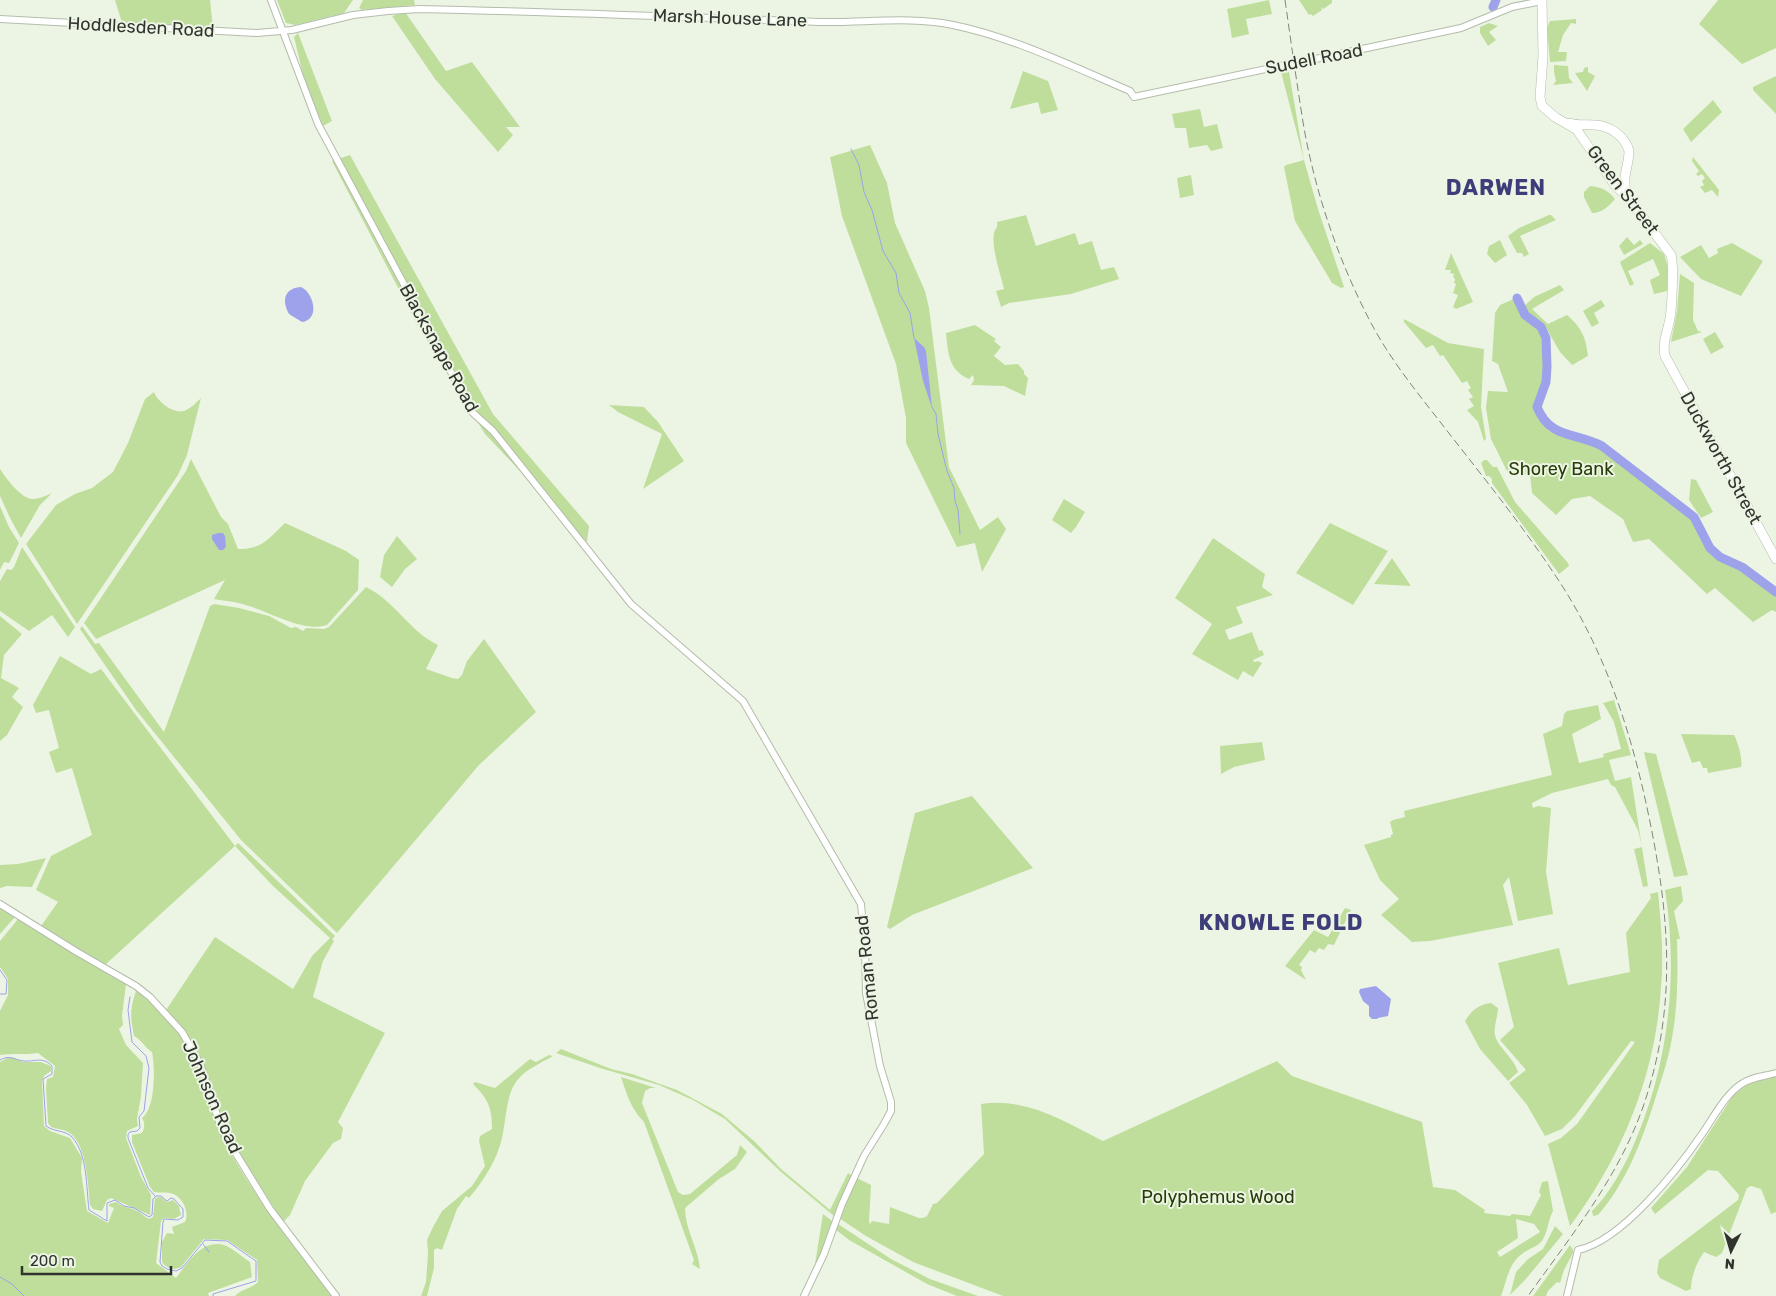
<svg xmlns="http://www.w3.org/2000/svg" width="1776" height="1296" font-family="Rubik,sans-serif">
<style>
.green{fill:#bfde9c;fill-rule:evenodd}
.water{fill:#9da2ea}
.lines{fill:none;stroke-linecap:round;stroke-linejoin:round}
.stream{stroke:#9da2ea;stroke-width:1}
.river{stroke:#9da2ea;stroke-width:9}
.minor-casing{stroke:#b4bcac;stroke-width:8}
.highway-casing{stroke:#b4bcac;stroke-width:10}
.minor{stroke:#fff;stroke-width:6}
.highway{stroke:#fff;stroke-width:9}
.rail{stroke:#7f857a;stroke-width:1;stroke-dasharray:8 4;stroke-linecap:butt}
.minor-bridge-casing{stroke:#b4bcac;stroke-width:8;stroke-linecap:butt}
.minor-bridge{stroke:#fff;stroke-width:6}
.labels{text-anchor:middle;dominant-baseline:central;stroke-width:4;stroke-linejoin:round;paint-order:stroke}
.street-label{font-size:18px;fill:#31342e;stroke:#ecf5e4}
.park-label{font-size:18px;fill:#273c06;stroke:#ecf5e4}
.district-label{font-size:22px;font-weight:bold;letter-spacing:1px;fill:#3d3d7a;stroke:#ecf5e4}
</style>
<rect width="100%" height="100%" fill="#ecf5e4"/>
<path class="green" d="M115,0H210L213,28L122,23Z
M277,0H353L344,13L295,25L286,23Z
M363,0H414L415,5L362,10L359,8Z
M1269,0L1272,14L1246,19L1249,34L1232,38L1227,9Z
M1299,0H1332V3L1323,9L1321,7L1322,10L1313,16L1311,14L1309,15Z
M1718,0H1776V48L1742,64L1699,24Z
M405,12L446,71L472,62L520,127H506L513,135L498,152L435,79L392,16Z
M1576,19V24L1571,23L1563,35L1558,52H1567L1566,61L1550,62L1547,28L1550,21Z
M1489,23L1498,26L1489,32L1496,40L1488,46L1480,33V27Z
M298,33L332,121L323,126L304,79L294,37Z
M1554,65L1568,66L1569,78L1573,83L1553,85L1556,81L1554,72Z
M1588,67V72L1595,76L1587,91L1575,73L1583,72L1584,68Z
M1023,71L1048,81L1058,110L1041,114L1038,102L1010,109Z
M1281,72H1289L1304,160L1318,209L1344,287L1341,288L1332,283L1295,221L1284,167L1286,165L1304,160Z
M1776,76V114L1753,90V87Z
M1713,100L1722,112L1691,142L1683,129Z
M1200,109L1204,127L1217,124L1223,148L1211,151L1207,145L1189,148L1186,128H1175L1172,114Z
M870,145L887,183L895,223L925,291L929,308L949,467L980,530L998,517L1006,529L982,572L975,543L957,547L906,443V418L896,364L842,216L830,157Z
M350,155L493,414L589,526L587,542L485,434L418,326L332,161Z
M1693,157L1719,190L1718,197L1712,190L1705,193L1700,187L1704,185L1702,181L1705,178L1702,174L1698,176L1696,174L1699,171L1692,161Z
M1191,175L1194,195L1180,198L1177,178Z
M1590,186C1601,187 1608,190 1615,199C1609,206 1602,213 1592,213L1584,197V192Z
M1026,215L1036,246L1075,233L1079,245L1092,241L1101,270L1114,267L1119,279L1071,294L1009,303L1001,307L996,291L1004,289C1001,275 987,237 997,227V222Z
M1549,215H1551L1556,220L1520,236L1529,254L1524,257L1522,253H1517L1508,236L1519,228Z
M1627,237L1634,245L1640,240L1643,244L1624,255L1619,246Z
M1500,240L1507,255L1495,263L1487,254L1489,246Z
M1650,243L1664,254L1668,267L1667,291L1654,294L1650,280L1660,275L1653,259L1628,271L1634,284L1630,286L1620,262Z
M1732,243L1763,261L1741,296L1701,279L1680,257L1701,245L1709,258L1718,253L1717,249Z
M1451,253L1473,302L1456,309L1453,307L1458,295L1453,293L1456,284L1454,283L1455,279L1453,277L1454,274L1450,273L1451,270H1445Z
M1680,274L1694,283L1693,320L1698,331L1702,332L1671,342L1677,311Z
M1560,285L1564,290L1532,309L1548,324L1567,315C1581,327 1586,337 1588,356L1572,365L1560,352L1545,326L1539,330C1546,342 1546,370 1544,380C1543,389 1538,398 1535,407L1540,419L1553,431L1593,443L1692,517L1710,550L1717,557L1743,570L1773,594L1776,593V612L1772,610L1753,622L1715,588L1707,594L1649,539L1633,542L1623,519L1590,496L1572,499L1556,515L1532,493L1530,474L1509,475L1491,439L1486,408L1488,391L1508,392L1498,364L1492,361L1495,313L1500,305L1514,299L1521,309L1534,297Z
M1601,300L1605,306L1594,313L1599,323L1592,327L1583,311Z
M1404,319L1448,343L1484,349L1481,407L1486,439L1484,441L1478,422L1467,410L1474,406L1469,399L1473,397L1468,390L1471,388L1467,381L1462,383L1443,355L1440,356L1433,345L1426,348L1404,322Z
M975,325L996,339L994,341L1001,347L994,356L1005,365L1018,364L1024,371V374L1028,378L1025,396L1004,386L971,385L974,380L973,375L969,379C948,370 948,352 946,333Z
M1715,332L1724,347L1711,354L1703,339Z
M154,392C157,401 173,414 184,411C190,409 196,403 201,398L187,455L178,475L77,624L26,544L56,505L75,494L92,488L113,472L128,443L145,399Z
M609,405L644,407L658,422L684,461L643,489L662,434L618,412Z
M191,459L221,517L228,524L238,549C263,549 268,539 285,523L346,551L359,560L358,590L327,625C306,633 269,612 249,606C238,602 226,601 214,599L225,580L96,639L84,623L186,471Z
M1484,460H1487L1493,467H1497L1515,502L1568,563L1569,566L1559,574L1492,483V479L1489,476H1486L1481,463Z
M0,469C6,478 18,494 28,498C36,501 45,496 52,493L40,505L21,538L10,518L0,496Z
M1691,479L1696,480L1713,512L1701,518L1689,500Z
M1064,499L1085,512L1076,527L1071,533L1052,520Z
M0,506L9,527L19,543L9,563L4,562L0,570Z
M1330,523L1388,551L1353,605L1296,573Z
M397,536L417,559L405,569L392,587L380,577L384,555Z
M1213,538L1265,574L1262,587L1273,595L1236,607L1243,623L1225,630L1229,640L1252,632L1259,651L1262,650L1264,655L1253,660L1254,662L1258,661L1262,663L1253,677L1243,671L1238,680L1192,654L1212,624L1175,598Z
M22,547L75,627L68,637L52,615L29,631L0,611V581L7,569L11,570L14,567Z
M1392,558L1411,586L1374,584Z
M366,587C394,600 410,632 438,645L426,669L452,678L458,679L462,675L467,661L484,639L536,712L479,765L337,933L241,840L136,710L80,629L82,626L95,644L99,643L164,732L210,606L214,604L239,608L269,616L291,628L296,627L303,631L306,628L324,629L329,627Z
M0,616L22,634L4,655L1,678L19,688L12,697L23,707L7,735L0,741Z
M60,656L91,674L101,669L235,846L238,843L335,936L332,939L334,941L323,961L313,997L385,1033L338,1122L343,1128L341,1139L333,1143L305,1181L290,1215L283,1222L240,1154L223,1125L210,1083L197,1049L185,1031L166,1010L215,937L293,989L312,956L330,938L273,886L235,846L105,965L41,926L58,902L36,890L51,856L92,835L72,768L56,773L49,752L59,748L49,710L36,713L33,705Z
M1614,700L1631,755L1609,760L1615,781L1631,777L1648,886L1643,887L1634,849L1642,847L1638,830L1615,787L1611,785L1608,779L1552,793L1532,803L1533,808L1538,806L1551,808L1546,872L1553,914L1518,921L1509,877L1503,885L1513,925L1430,941L1412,942L1381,915L1399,899L1380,880L1364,845L1391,837V835L1393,834L1390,822L1393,820L1405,817L1404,811L1552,775L1543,734L1562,726L1564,714L1567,711L1598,705L1601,719L1572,734L1579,763L1604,757L1603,754L1621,749L1614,722L1603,703Z
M1681,734L1734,735C1738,742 1743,760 1741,767L1708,773L1707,768H1703L1700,761L1692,763Z
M1262,742L1265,760L1234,767L1221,774L1220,746Z
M1644,752L1656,754L1688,875L1674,877Z
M972,796L1033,868L912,915L890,929L887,927L915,813Z
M46,858L32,887L7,886L0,888V865L18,864Z
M1681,886L1683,901L1674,911L1680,939H1677C1678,972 1678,1005 1672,1038C1669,1056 1663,1075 1657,1093C1644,1135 1628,1181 1598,1215L1593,1216L1592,1211C1609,1194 1621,1172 1631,1151C1668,1069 1679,978 1665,890Z
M1658,892C1661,924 1664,955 1661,987C1656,1074 1622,1157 1570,1226L1548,1144L1561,1138L1577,1124L1635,1042L1631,1041L1575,1116L1562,1129L1545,1136L1527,1105L1509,1083L1526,1070L1500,1040L1514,1027L1498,963L1559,948L1568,985L1630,972L1626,933L1651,898L1650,894Z
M1,908L15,917L0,934V909Z
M1345,908L1351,910L1334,945L1328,944L1324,950L1319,948L1315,953L1310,950L1299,965L1302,967L1301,970L1306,980L1285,966L1314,930L1328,937Z
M18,919L126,984L122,1016L123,1025L119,1029L126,1045L143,1063L141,1096L137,1119L138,1126L127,1131L126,1138L141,1177L151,1195L150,1215L111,1198L107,1200L102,1211L93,1209L90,1205C88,1186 87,1139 66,1131C61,1129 56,1129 51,1127L48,1123L46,1088L47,1079L53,1077L55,1066L38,1053C25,1055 13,1053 0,1055V1011L8,995V979L0,967V941Z
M136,991C161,1010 188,1036 199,1067C207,1091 211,1116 223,1139C253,1195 293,1246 332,1296H235C241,1289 251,1289 258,1282L257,1260L227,1240L204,1239L181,1267L175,1269L169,1268L163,1264L162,1261V1242L167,1233L174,1234L172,1227L185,1222C190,1212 182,1195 170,1193C165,1192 159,1193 154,1192L150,1187L132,1142V1135L142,1133C145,1127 145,1123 142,1118C144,1116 146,1114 147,1112C155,1099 155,1066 152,1052C144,1047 143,1041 134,1036C130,1017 130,1009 136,991Z
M1491,1003L1498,1008C1498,1016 1493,1029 1495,1035C1497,1046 1514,1058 1518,1072L1508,1081L1480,1049L1465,1021C1471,1011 1479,1004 1491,1003Z
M561,1049L611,1069L632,1074L677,1090L722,1114L754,1141L781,1169L830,1210L848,1173L852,1176L834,1216L780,1171L725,1119L693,1100L659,1085L600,1068L556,1053Z
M549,1055L553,1056C541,1063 524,1070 516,1082C506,1095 506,1122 502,1138C497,1160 484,1180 469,1198L466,1196L457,1209L442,1250L437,1248L434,1250V1268L427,1296H421L426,1282L428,1253L427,1240L433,1227L442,1211L472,1186L485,1166L479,1141L480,1136L492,1129C492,1107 488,1099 473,1084L475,1082L495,1088L530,1059L536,1062Z
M7,1058H14L23,1062H41L51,1066V1071L44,1076L42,1081L44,1126L50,1131L70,1138L82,1158L81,1172L87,1211L108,1223L114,1208L109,1206V1204L116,1202C122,1207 128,1207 135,1210C141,1212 144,1217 149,1219L153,1217L155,1198L161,1197L167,1202L173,1200L179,1206L181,1215L174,1219L164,1218L161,1221L156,1263L176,1278C188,1263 201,1239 224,1245C233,1248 242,1257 250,1262L252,1277L208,1293L209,1296H0V1062Z
M1277,1061L1292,1076L1422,1122L1433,1187L1455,1190L1485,1210L1484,1213L1510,1216L1512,1214L1530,1216L1541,1195L1539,1192L1542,1182L1548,1181L1553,1211C1548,1220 1548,1232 1542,1241C1537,1247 1528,1249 1522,1254C1508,1264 1507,1281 1501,1296H1003L913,1262L866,1236L839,1218L857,1178L871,1185L869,1222L870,1224L872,1221L889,1224L890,1207L919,1218H923L927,1216L933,1204L937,1203L984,1154L981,1104C1026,1097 1064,1121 1103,1141ZM1516,1219L1534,1224L1540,1232L1500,1257L1497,1252L1518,1238Z
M1776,1076V1212L1771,1214L1761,1189L1751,1186L1747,1188L1722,1253L1716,1257L1704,1252C1697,1262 1691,1276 1691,1289L1686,1291L1660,1278L1657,1273L1659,1260L1738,1200L1739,1195L1718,1171L1708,1170L1655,1214L1651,1208L1687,1167L1732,1097L1748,1084L1768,1077L1770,1080V1077Z
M621,1077L656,1088H650L645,1091L642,1103L678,1192L683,1195L690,1194L737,1155L740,1145L747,1152L735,1169L719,1179L685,1208C685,1229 698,1248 700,1269L692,1264L694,1260L644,1122C631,1109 627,1095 621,1077Z
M823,1214L832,1221L819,1261L805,1287L815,1264Z
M838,1224L891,1259L930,1279L978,1296H957L927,1284L849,1240L835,1229Z
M1555,1226L1563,1234L1525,1280L1510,1295L1516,1272L1528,1259L1543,1249Z
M1570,1245L1573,1250V1253L1564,1270L1560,1283L1557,1282L1548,1291L1546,1296H1533Z"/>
<path class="water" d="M301,287C313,292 321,319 302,322L289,314C281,300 285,288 301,287Z
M914,338L924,347L926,351L932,408L923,381Z
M218,533H223L225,536L226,547L223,550H219L212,539V535Z
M1376,986L1391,999L1388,1016L1378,1018L1377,1019H1372L1369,1016V1006L1363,1001L1359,992L1360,989Z"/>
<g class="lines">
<path class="stream" d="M851,149L859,165L864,192L872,210L883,251L896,273L899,293L910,313L914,338
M932,407L936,414L938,434L947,471L954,488L955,501L958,510L960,534
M0,970L7,980L6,994H0
M130,997L128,1010L132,1042L146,1056L149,1068L144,1111L139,1117L140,1128L137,1131L130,1132L128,1134V1138L148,1188L155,1196
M0,1060C10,1054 14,1060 24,1061C34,1062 43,1056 52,1066V1074L43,1079L46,1126C54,1132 65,1130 72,1137C88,1155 86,1187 89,1210L107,1221V1203L115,1200L124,1206L134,1208L149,1217L152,1215L153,1199L156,1196H161L167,1201L171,1198L174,1199L183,1209V1217L178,1220L164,1219L163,1222L160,1262L162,1266L167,1269L176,1271L182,1268L205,1240L227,1241L256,1261V1281L213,1294V1296
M203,1244L209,1252
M0,1277L12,1284L24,1296"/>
<path class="river" d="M1493,7L1496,0
M1517,298L1525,315L1541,327L1546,338L1547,367L1546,382L1537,407C1550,439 1575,432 1602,446L1694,517L1710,548L1720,557L1742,567L1776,592"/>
<g class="minor-casing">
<path id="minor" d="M271,0L318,124L473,413L493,431L631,604L743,701L861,904L865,947L866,993L880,1066L891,1102V1111L884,1124L864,1156L842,1204L824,1254L804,1296
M0,19L257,33L292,30L353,15L388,11L420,9C554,12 687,17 821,22C863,23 913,16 953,25C1012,37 1074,67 1130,91L1134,97L1285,65
M1301,62L1461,28L1512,7L1542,1
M0,904L77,952L136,986L150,997L182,1032L200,1064L220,1124L227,1139L270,1209L336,1296
M1567,1296L1578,1250C1622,1241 1678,1169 1702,1134C1714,1117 1725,1094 1743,1083C1752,1077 1766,1076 1776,1073"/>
</g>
<g class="highway-casing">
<path id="highway" d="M1542,0L1543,56L1540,97L1542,106L1555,117L1577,130L1614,184L1630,200L1671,255C1674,264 1672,307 1670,318C1668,331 1662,342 1665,356L1776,559
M1570,123C1579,126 1586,124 1595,125C1610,126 1625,136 1629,151C1629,167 1620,180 1628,196"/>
</g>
<use href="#minor" class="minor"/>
<use href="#highway" class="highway"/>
<path class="rail" d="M1285,0C1291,42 1297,85 1304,128C1316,195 1339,262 1371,323C1390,359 1416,391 1441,423C1479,472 1519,521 1553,572C1601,642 1628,721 1646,803C1669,909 1679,1002 1643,1107C1618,1178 1571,1236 1528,1296"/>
<g class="minor-bridge-casing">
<path id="minor-bridge" d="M1285,65L1301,62"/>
</g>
<use href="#minor-bridge" class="minor-bridge"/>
</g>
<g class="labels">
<g class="street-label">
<text transform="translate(730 18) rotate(2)">Marsh House Lane</text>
<text transform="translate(141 27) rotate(3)">Hoddlesden Road</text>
<text transform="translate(1314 59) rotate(-11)">Sudell Road</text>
<text transform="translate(1623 190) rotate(53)">Green Street</text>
<text transform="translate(439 348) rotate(61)">Blacksnape Road</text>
<text transform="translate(1721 458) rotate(61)">Duckworth Street</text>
<text transform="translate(867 968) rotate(-96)">Roman Road</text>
<text transform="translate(212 1097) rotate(66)">Johnson Road</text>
</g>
<g class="park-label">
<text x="1561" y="469">Shorey Bank</text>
<text x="1218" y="1197">Polyphemus Wood</text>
</g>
<g class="district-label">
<text x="1496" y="187">DARWEN</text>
<text x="1281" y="922">KNOWLE FOLD</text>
</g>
</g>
<g transform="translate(1731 1251) rotate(185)" stroke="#ecf5e4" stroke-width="4" paint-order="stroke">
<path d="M0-4L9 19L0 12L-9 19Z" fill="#31342e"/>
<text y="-8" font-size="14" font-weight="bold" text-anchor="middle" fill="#31342e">N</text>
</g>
<path d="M22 1266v8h149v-8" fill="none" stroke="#31342e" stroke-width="2.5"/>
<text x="30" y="1266" font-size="15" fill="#31342e" stroke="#ecf5e4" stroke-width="4" paint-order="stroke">200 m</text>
</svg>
